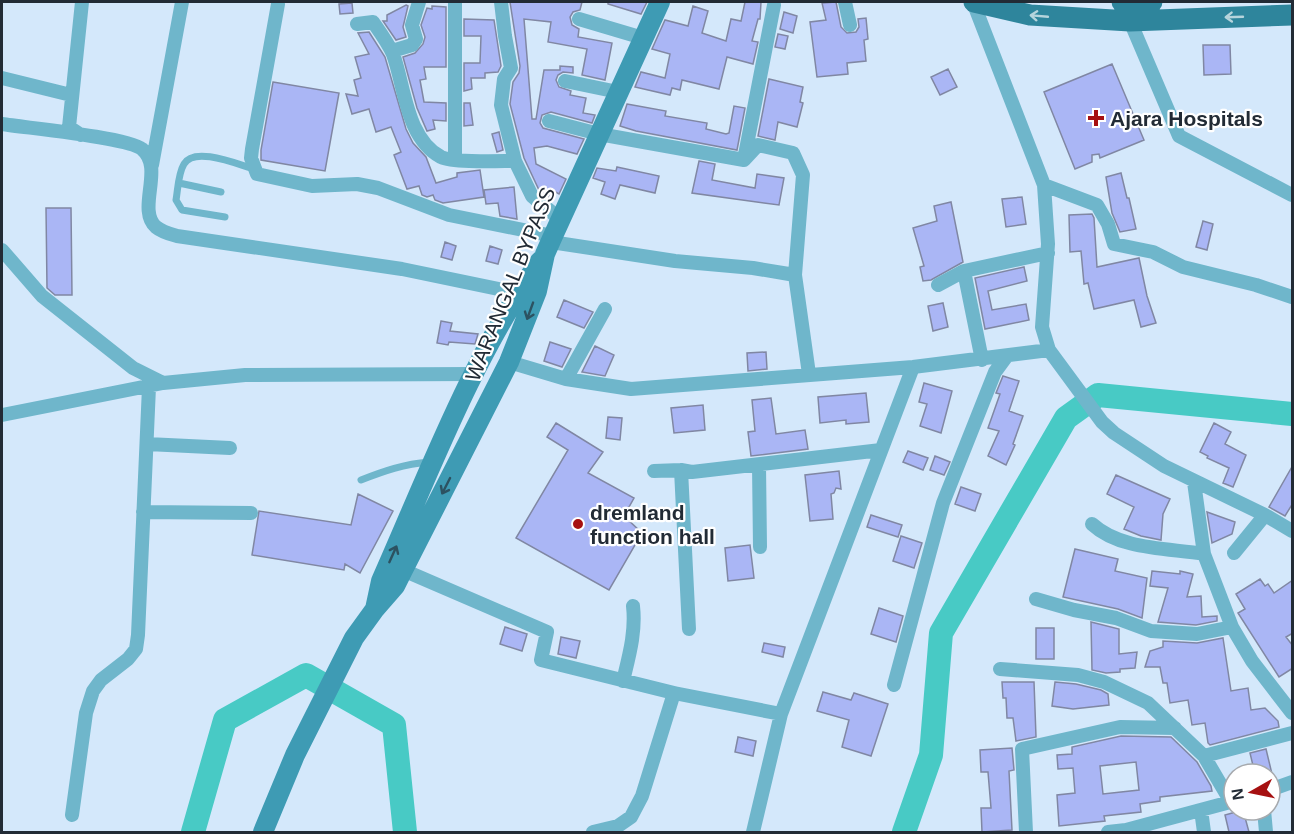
<svg xmlns="http://www.w3.org/2000/svg" width="1294" height="834" font-family="Arial,sans-serif">
<style>
.lines{fill:none;stroke-linecap:round;stroke-linejoin:round}
.river{stroke:#48cac5;stroke-width:24}
.building{fill:#aab6f5;stroke:#8087a3;stroke-width:1.5;fill-rule:evenodd}
.lane{stroke:#6fb6cb;stroke-width:7}
.street{stroke:#6fb6cb;stroke-width:14}
.secondary{stroke:#3e9bb4;stroke-width:20}
.primary{stroke:#2e859c;stroke-width:21}
.oneway{stroke:#b6d4dc}
.oneway2{stroke:#2c5261}
.poi-dot{fill:#a61011;stroke:#fff;stroke-width:2}
.labels{text-anchor:middle;dominant-baseline:central;stroke-width:4.5;stroke-linejoin:round;paint-order:stroke}
.poi-label{font-size:21px;font-weight:bold;fill:#222b35;stroke:#fff;text-anchor:start}
.street-label{font-size:21px;fill:#222b35;stroke:#fff}
</style>
<rect width="100%" height="100%" fill="#d4e8fb"/>
<g class="lines">
<path class="river" d="M193,832L225,720L306,675L394,725L405,832
M904,832L931,755L941,633L1066,418L1098,395L1292,414"/>
</g>
<path class="building" d="M510,2H582L580,10L573,12L570,17L572,25L579,29L578,37L612,43L605,80L582,75L587,49L548,42L551,22L524,19L532,119H536L544,70H560V66L573,67V73L563,72L558,75L556,80L559,87L571,91L570,95L586,98L583,113L595,115L592,123L551,112L542,115L540,123L543,128L584,139L577,154L547,146L534,148L536,164L566,179L559,194L552,190L548,197L539,190L524,158L510,104L513,82L519,73L520,66Z
M608,2H647L641,14L608,4Z
M745,2H761L760,19H758L752,41L758,42L753,64L727,57L719,89L682,80L680,90L672,88L670,95L635,87L641,72L665,78L670,54L652,49L665,20L688,26L693,6L708,11L702,33L726,41L731,19L741,21Z
M836,2L841,27L847,33L856,32L859,27L858,19L866,18L868,39L864,40L866,61L847,63L848,74L817,77L810,22L826,20L822,3Z
M352,3L353,13L340,14L339,4Z
M406,5L408,6L403,27L406,37L396,40L383,21H387V15Z
M432,6L446,7V67H424L426,79L420,80L424,102L446,103V121L433,120L435,129L427,131L417,108L403,57L415,53L423,44L425,37L421,25L427,8L432,9Z
M784,12L797,16L793,33L780,29Z
M464,19L494,20L501,66L498,72L485,73V78H471L472,89L464,91V63H480L481,36H464Z
M369,32L385,57L406,129L413,143L426,157L436,183L457,177V173L480,170L484,197L443,203L435,200L433,195L427,197L422,195L419,186L407,189L394,155L401,152L391,127L376,132L369,109L352,114L346,94L358,96L354,80L361,78L355,57L369,54L358,33Z
M778,34L788,36L785,49L775,47Z
M1203,45H1230L1231,74L1204,75Z
M1112,64L1144,140L1100,158L1099,154L1092,155V162L1075,169L1044,92Z
M948,69L957,87L940,95L931,77Z
M769,79L803,87L800,102L803,103L797,127L778,122L775,140L758,136Z
M273,82L339,93L325,171L261,160V150Z
M464,103H470L473,125L464,126Z
M627,104L666,111L665,116L707,123L706,129L726,134L729,133L734,106L745,108L737,150L636,131L620,126Z
M499,132L503,150L497,152L492,134Z
M699,161L715,164L712,180L755,188L757,174L784,178L779,205L692,193Z
M617,167L659,176L655,193L620,185L615,199L601,194L605,182L593,178L597,168L616,171Z
M1121,173L1127,198H1129L1136,229L1120,232L1112,213L1106,177Z
M514,187L517,219L500,216L498,203L486,204L484,190Z
M1022,197L1026,224L1006,227L1002,199Z
M951,202L963,262L931,280L923,281L920,267L924,266L913,228L937,221L934,206Z
M46,208H71L72,295H55L47,288Z
M1092,214L1094,218L1097,267L1139,258L1147,296L1156,323L1141,327L1134,300L1094,309L1088,283L1084,284L1081,251L1070,252L1069,215Z
M1203,221L1213,224L1207,250L1196,247Z
M445,242L456,246L452,260L441,257Z
M490,246L502,250L498,264L486,261Z
M1024,267L1027,281L988,291L992,310L1026,304L1029,320L985,329L975,278Z
M564,300L593,312L584,328L557,317Z
M943,303L948,327L933,331L928,306Z
M441,321L452,323L450,331L478,334L475,344L449,342L448,345L437,343Z
M550,342L571,349L562,367L544,361Z
M595,346L614,355L605,376L582,372Z
M766,352L767,369L748,371L747,353Z
M1003,376L1019,381L1009,411L1023,416L1013,444L1015,445L1006,465L988,456L999,431L988,428L1000,394L996,393Z
M924,383L952,391L941,433L920,426L927,404L919,402Z
M866,393L869,422L846,424V420L820,423L818,397Z
M771,398L776,434L805,430L808,449L751,456L748,432L755,431L752,400Z
M703,405L705,430L674,433L671,408Z
M608,417L622,418L620,440L606,438Z
M556,423L603,452L588,473L634,498L624,516L642,533L609,590L516,538L568,450L547,437Z
M1214,423L1231,432L1225,444L1246,455L1233,487L1223,483L1229,468L1207,458L1208,456L1200,452Z
M908,451L928,458L923,470L903,462Z
M935,456L950,462L944,475L930,470Z
M1293,465V503L1285,516L1269,507Z
M839,471L841,489L836,488L834,493L831,494L833,519L810,521L805,475Z
M1116,475L1170,499L1163,514L1161,540L1141,536L1124,529L1134,507L1107,494Z
M961,487L981,494L975,511L955,504Z
M358,494L393,511L360,573L345,564L344,570L252,555L259,511L351,525Z
M1207,512L1235,522L1232,534L1212,543Z
M871,515L902,525L898,537L867,527Z
M901,536L922,543L914,568L893,561Z
M750,545L754,578L728,581L725,548Z
M1075,549L1118,559L1115,571L1147,578L1142,618L1118,609L1063,597Z
M1152,571L1180,574V571L1193,574L1187,597L1201,596L1202,617L1217,616V621L1196,625L1158,622L1168,588L1150,586Z
M1260,579L1265,586L1268,584L1274,593L1293,580V633L1286,637L1293,646V668L1279,677L1238,613L1245,609L1236,594Z
M879,608L903,616L896,642L871,634Z
M1091,622L1119,629V654L1137,652L1135,668L1120,669V672L1106,673L1092,670Z
M505,627L527,634L522,651L500,644Z
M1036,628H1054V659H1036Z
M561,637L580,641L576,658L558,654Z
M1223,638L1231,691L1248,688L1251,710L1265,708L1278,721L1279,727L1210,745L1208,743L1205,723L1192,725L1188,700L1170,703L1167,683H1163L1160,667H1145L1150,651L1163,647V641L1197,643Z
M764,643L785,647L783,657L762,652Z
M1002,682H1034L1036,737L1016,741L1013,718H1007L1006,698H1003Z
M1055,682L1076,684L1101,690L1108,694L1109,705L1073,709L1052,706Z
M823,692L851,700L854,693L888,704L871,756L842,747L849,720L817,711Z
M1121,736L1171,737L1197,762L1211,786L1212,791L1160,797V801L1140,804L1141,812L1104,816L1105,821L1059,826L1057,795L1075,793L1073,768L1058,769L1057,755L1072,754V747ZM1136,762L1139,790L1103,794L1100,766Z
M738,737L756,741L753,756L735,752Z
M1012,748L1014,770L1009,771L1012,830L982,832L981,808H991L988,772H981L980,750Z
M1266,749L1272,774H1255L1250,753Z
M1243,810L1249,832H1229L1225,815Z"/>
<g class="lines">
<path class="lane" d="M179,183L221,192
M225,217L182,210L176,200C178,189 178,174 184,164C194,146 237,164 254,169
M361,480C384,471 404,464 429,462"/>
<path class="street" d="M501,2L505,36L511,68L504,79L501,105L515,161L532,196L561,220
M845,2L850,25
M973,2L1044,185L1048,244L1042,327L1049,350L1102,422L1114,433L1164,466L1265,515L1292,531
M278,4L252,149L251,158L257,174L312,186L357,184L378,188L449,215L553,236
M1129,16L1130,21L1179,136L1292,195
M579,19L643,38
M357,24L373,22C380,32 388,43 393,54C405,87 406,138 441,157C453,163 500,161 515,161
M392,51L412,45L416,39L412,25L419,2
M2,78L71,95
M565,81L618,92
M549,121L599,134L744,160L758,145L793,153L803,175L795,275L809,374
M2,124C27,128 126,137 142,149C165,168 136,209 156,227C162,232 170,234 177,236L402,269L518,293
M81,135L69,127L82,2
M455,159V2
M744,160L774,5
M152,165L182,2
M1044,185L1097,205L1108,224L1114,244L1153,252L1183,267L1256,285L1292,297
M551,242L675,261L753,268L795,275
M2,250L42,296L133,368L163,383
M964,271L982,360
M938,285L964,271L1048,253
M509,362L566,379L631,389L913,367L1049,350
M566,379L605,309
M2,415L163,383L245,375L473,374
M147,444L230,448
M759,465L760,547
M654,471L681,470
M1194,482L1204,554L1232,627L1252,661L1292,713
M143,512L251,513
M1092,524C1120,550 1168,548 1204,554
M1234,553L1265,515
M403,570L547,632L541,660L674,693L781,714L913,367
M1036,599L1074,610L1116,618L1151,631L1197,634L1232,627
M689,629L681,470L692,472L881,450
M1000,669L1078,675L1104,682L1148,703L1204,756L1231,802
M623,681C629,656 636,632 633,606
M894,685L943,503L995,372L1006,357
M1204,756L1292,733
M1270,790L1292,782
M1201,810L1204,832
M1264,810L1266,832
M72,815L86,713L93,691L101,680L128,659L136,649L138,635L149,387
M593,832L618,826L631,817L642,796L674,693
M753,832L781,714
M1026,832L1022,749L1120,727L1175,728
M1108,832L1126,830L1234,801"/>
<path class="secondary" d="M375,609L395,586L403,570L509,362L537,291L545,254L553,236L660,2
M263,832L295,755L354,638L375,609L381,581C429,473 472,357 540,261"/>
<path class="primary" d="M974,2L1030,15L1130,21L1292,15
M1122,2H1152"/>
</g>
<defs><path id="oneway-shaft" d="M-6 0H5M1.5-3L5.5 0L1.5 3" fill="none" stroke-width="1.6" stroke-linecap="round" stroke-linejoin="round" transform="scale(1.5)"/></defs>
<g class="oneway">
<use href="#oneway-shaft" transform="translate(1039 16) rotate(-175)"/>
<use href="#oneway-shaft" transform="translate(1234 17) rotate(178)"/>
</g>
<g class="oneway2">
<use href="#oneway-shaft" transform="translate(530 311) rotate(110)"/>
<use href="#oneway-shaft" transform="translate(446 486) rotate(117)"/>
<use href="#oneway-shaft" transform="translate(393 554) rotate(-66)"/>
</g>
<g class="poi-dot">
<path d="M1093 109h6v6h6v6h-6v6h-6v-6h-6v-6h6z"/>
<circle cx="578" cy="524" r="6"/>
</g>
<g class="labels">
<g class="poi-label">
<text x="1110" y="118">Ajara Hospitals</text>
<text x="590" y="512">dremland<tspan x="590" dy="24">function hall</tspan></text>
</g>
<g class="street-label">
<text transform="translate(510 284) rotate(-68)">WARANGAL BYPASS</text>
</g>
</g>
<rect width="1294" height="834" fill="none" stroke="#222b35" stroke-width="6"/>
<g transform="translate(1252 792) rotate(261)"><circle r="28" fill="#ffffff" stroke="#a7aaae" stroke-width="1.5"/>
<path d="M0-4.5L10 22L0 15L-10 22Z" fill="#a61011"/>
<text y="-9" font-size="16" font-weight="bold" text-anchor="middle" fill="#222b35">N</text>
</g>
</svg>
